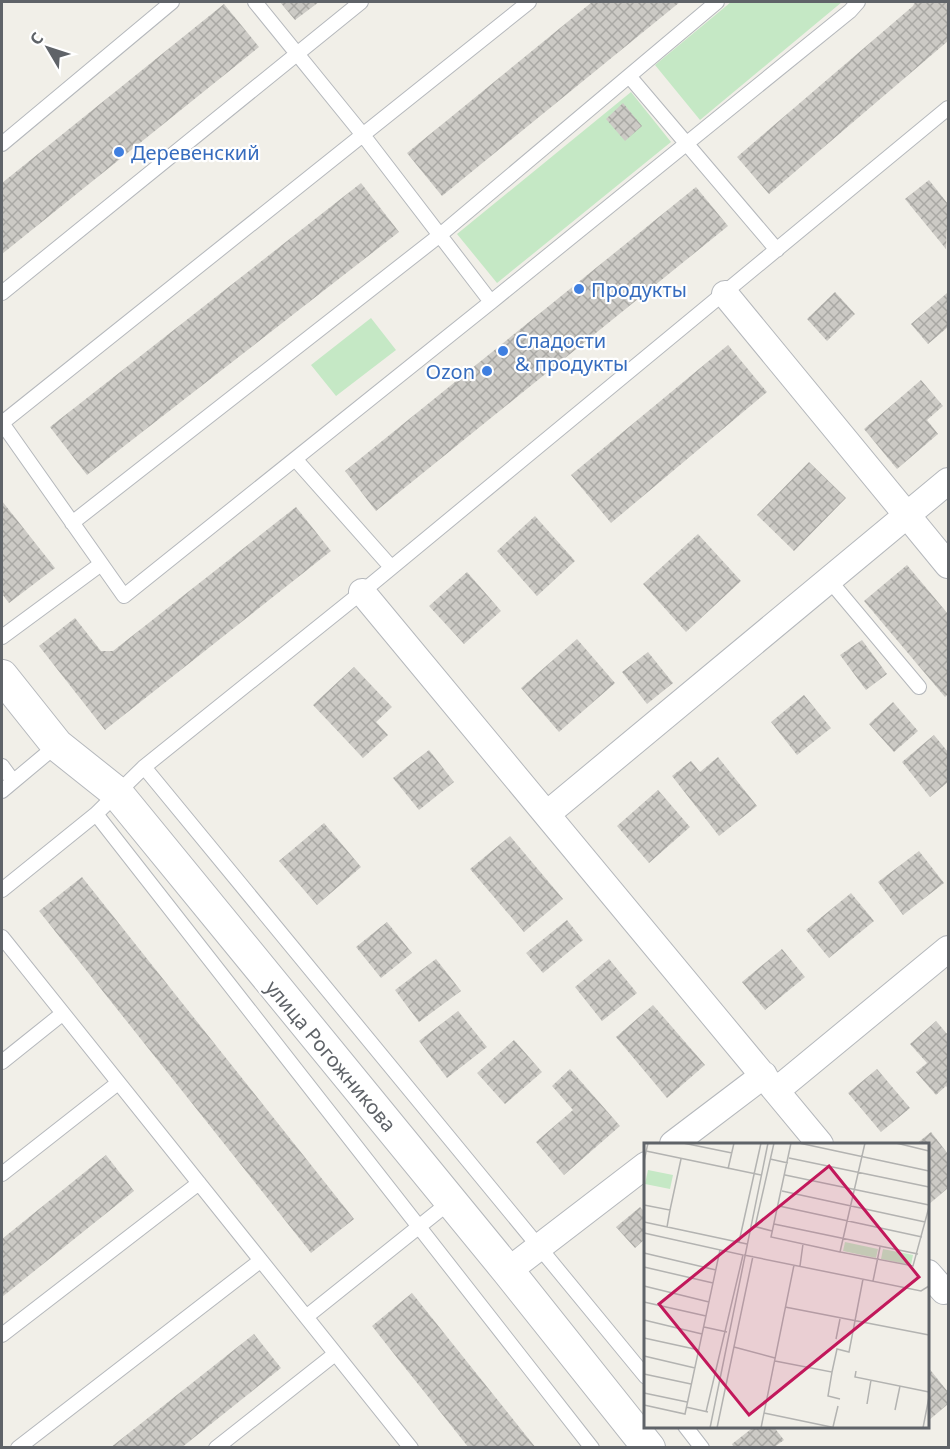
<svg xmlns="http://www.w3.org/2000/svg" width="950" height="1449" font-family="'Noto Sans',sans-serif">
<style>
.park{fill:#c5e8c5}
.building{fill:url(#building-cross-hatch)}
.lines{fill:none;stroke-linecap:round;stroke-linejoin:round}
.service-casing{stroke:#b5b8bc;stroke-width:16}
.minor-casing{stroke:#b5b8bc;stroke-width:28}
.tertiary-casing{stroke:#b5b8bc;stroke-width:34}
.service{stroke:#fff;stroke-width:14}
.minor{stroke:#fff;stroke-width:26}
.tertiary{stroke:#fff;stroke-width:32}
.shop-dot{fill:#3f7fe0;stroke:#fff;stroke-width:2}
.labels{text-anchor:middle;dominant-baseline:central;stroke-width:4.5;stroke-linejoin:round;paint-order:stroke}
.shop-label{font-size:20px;fill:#366cbe;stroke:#fff;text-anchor:start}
.street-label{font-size:20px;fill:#5f6368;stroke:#fff}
.inset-road{fill:none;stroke:#b3b3b1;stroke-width:1.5}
.view{fill:#c2185b;fill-opacity:0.15;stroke:#c2185b;stroke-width:3}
.inset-edge{fill:none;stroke:#5f6368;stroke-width:3}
</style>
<defs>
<pattern id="building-cross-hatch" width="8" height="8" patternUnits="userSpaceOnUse" patternTransform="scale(1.5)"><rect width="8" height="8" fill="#cccac5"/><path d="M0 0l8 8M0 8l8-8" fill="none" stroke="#a9a8a4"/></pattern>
</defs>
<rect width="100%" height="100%" fill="#f1efe8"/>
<path class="park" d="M731,2H842L700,120L655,65Z
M631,92L671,142L497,283L457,234Z
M371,318L396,350L336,396L311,365Z"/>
<path class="building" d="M280,2H319L295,20Z
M592,2H680L442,196L407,153Z
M915,2H948V41L769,194L737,157L913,6Z
M224,4L259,47L2,254V183Z
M623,103L642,126L625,141L606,119Z
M929,180L948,204L946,249L905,199Z
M361,183L399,232L87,475L50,427Z
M696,187L728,226L376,511L345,471Z
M835,292L855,314L827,341L807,319Z
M947,293L948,327L928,344L911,324Z
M728,345L767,392L611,523L571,475Z
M921,380L943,406L927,420L938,434L897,469L864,429Z
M809,462L846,498L794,551L757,515Z
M2,501L55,568L9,603L2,594Z
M296,507L331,551L105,730L39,646L75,618L101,651H113Z
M535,516L575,561L537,596L497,551Z
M698,534L741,581L686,632L643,584Z
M907,565L948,614V694L945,697L864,601Z
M467,572L501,611L464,644L429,606Z
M577,639L615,683L559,732L521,688Z
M862,640L887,674L866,690L840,655Z
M648,652L673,683L647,704L622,672Z
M354,667L392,707L376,722L388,735L363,758L313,705Z
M804,695L831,728L797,755L771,722Z
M893,702L918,731L894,752L869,724Z
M934,735L948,752V782L930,797L902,762Z
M429,750L454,782L419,810L393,778Z
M718,757L757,806L719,836L672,776L691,761L700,772Z
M658,790L690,827L649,863L617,826Z
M324,823L361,867L317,905L279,861Z
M510,836L563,899L524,932L470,869Z
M919,851L944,883L903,915L878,882Z
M82,877L354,1219L311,1253L39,911Z
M851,893L874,921L829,958L806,930Z
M567,920L583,940L543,973L526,953Z
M387,922L412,953L381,978L356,947Z
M782,949L805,977L765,1010L742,982Z
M436,959L461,991L419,1022L395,990Z
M609,959L637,993L602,1021L575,987Z
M653,1005L705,1065L667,1098L616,1037Z
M458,1011L487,1047L447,1078L419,1041Z
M936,1021L948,1035V1089L946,1086L936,1095L916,1072L927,1063L910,1044Z
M514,1040L542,1072L505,1104L477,1073Z
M570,1069L620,1126L564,1175L536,1142L573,1110L552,1086Z
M877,1069L910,1108L881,1132L848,1093Z
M931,1132L948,1154V1188L928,1205V1144H916Z
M106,1155L134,1191L2,1297V1239Z
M640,1207L646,1213V1238L635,1248L616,1227Z
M412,1293L536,1448H469L398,1359L372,1326Z
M254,1334L281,1368L181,1448H110Z
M928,1367L948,1392V1404L928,1421Z
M755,1426H773L784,1440L773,1448H734L732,1444Z"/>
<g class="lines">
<g class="service-casing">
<path id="service" d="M255,2L363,135L491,302L850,11L858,2
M629,76L777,250
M2,144L172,2
M2,293L361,2
M2,423L124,596L491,302
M2,423L529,2
M296,460L391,567
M72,523L440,235L717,2
M830,581L919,687
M2,637L101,564
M2,766L13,781
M144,767L646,1377
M2,791L57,745
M96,814L144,767L362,592L948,108
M2,890L96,814L592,1448
M2,937L411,1448
M2,1062L62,1014
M2,1174L118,1083
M306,1317L451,1201
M2,1335L199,1183
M685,1426L702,1448
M18,1448L260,1261
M216,1448L335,1354"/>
</g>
<g class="minor-casing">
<path id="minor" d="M725,294L948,565
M362,592L820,1144
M547,814L948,481
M777,1090L948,949
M673,1144L764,1075
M508,1271L646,1165
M928,1273L944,1291"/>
</g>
<g class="tertiary-casing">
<path id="tertiary" d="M2,676L57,745L116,792L508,1271L649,1448"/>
</g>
<use href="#service" class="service"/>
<use href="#minor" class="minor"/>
<use href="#tertiary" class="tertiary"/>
</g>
<g class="shop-dot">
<circle cx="119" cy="152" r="6"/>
<circle cx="579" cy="289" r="6"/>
<circle cx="503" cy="351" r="6"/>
<circle cx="487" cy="371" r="6"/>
</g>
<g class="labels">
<g class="shop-label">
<text x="131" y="152">Деревенский</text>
<text x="591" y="289">Продукты</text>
<text x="515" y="340">Сладости<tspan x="515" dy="23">&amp; продукты</tspan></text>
<text x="475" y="371" text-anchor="end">Ozon</text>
</g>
<g class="street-label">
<text transform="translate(331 1056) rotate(50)">улица Рогожникова</text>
</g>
</g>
<g transform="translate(644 1143)">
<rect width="285" height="285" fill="#f1efe8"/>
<path d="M4,27L29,32L26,46L1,41ZM201,99L234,106L232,115L199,108ZM239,106L269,112L267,122L237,116Z" fill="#c5e8c5"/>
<path class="inset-road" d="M39,0L88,10M147,0L127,94L196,109M155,0L285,28M221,0L196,109L269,123L285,64M252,0L285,8M2,8L117,32M145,15L285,44M126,16L144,20M0,18L4,0M84,26L90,0M141,32L285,62M138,48L281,79M0,62L26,67L23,84M135,63L278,94M26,67L37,16M0,79L103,101M130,81L274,111M109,83L128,88M111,84L130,0M0,90L99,112L62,269M95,99L117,0M0,110L72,127M100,112L277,148L285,143M156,123L159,101M0,124L69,140M229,138L236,104M0,143L65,159M0,159L62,173M141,164L285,192M0,177L58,191M60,184L83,189M0,195L55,207M192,196L196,176M90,204L131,215M0,213L51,225M131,218L188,229L184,253L196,256M212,228L211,234L285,249M188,229L193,206L205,209L219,136M0,231L47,241M0,250L43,259M223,261L227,237M0,262L41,271L76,107M42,264L64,269M251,267L256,243M120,270L192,285M189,284L194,263M66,285L124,0M73,285L109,113M117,285L150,122M279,285L285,254"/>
<path class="view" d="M185,23L275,134L105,272L15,161Z"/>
<rect width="285" height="285" class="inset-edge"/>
</g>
<rect width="950" height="1449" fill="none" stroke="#5f6368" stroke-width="6"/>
<g transform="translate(48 48) rotate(309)" stroke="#ffffff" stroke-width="4.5" paint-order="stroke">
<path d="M0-4.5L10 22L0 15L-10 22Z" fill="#5f6368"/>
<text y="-9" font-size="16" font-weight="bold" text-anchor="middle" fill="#5f6368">С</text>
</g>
</svg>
